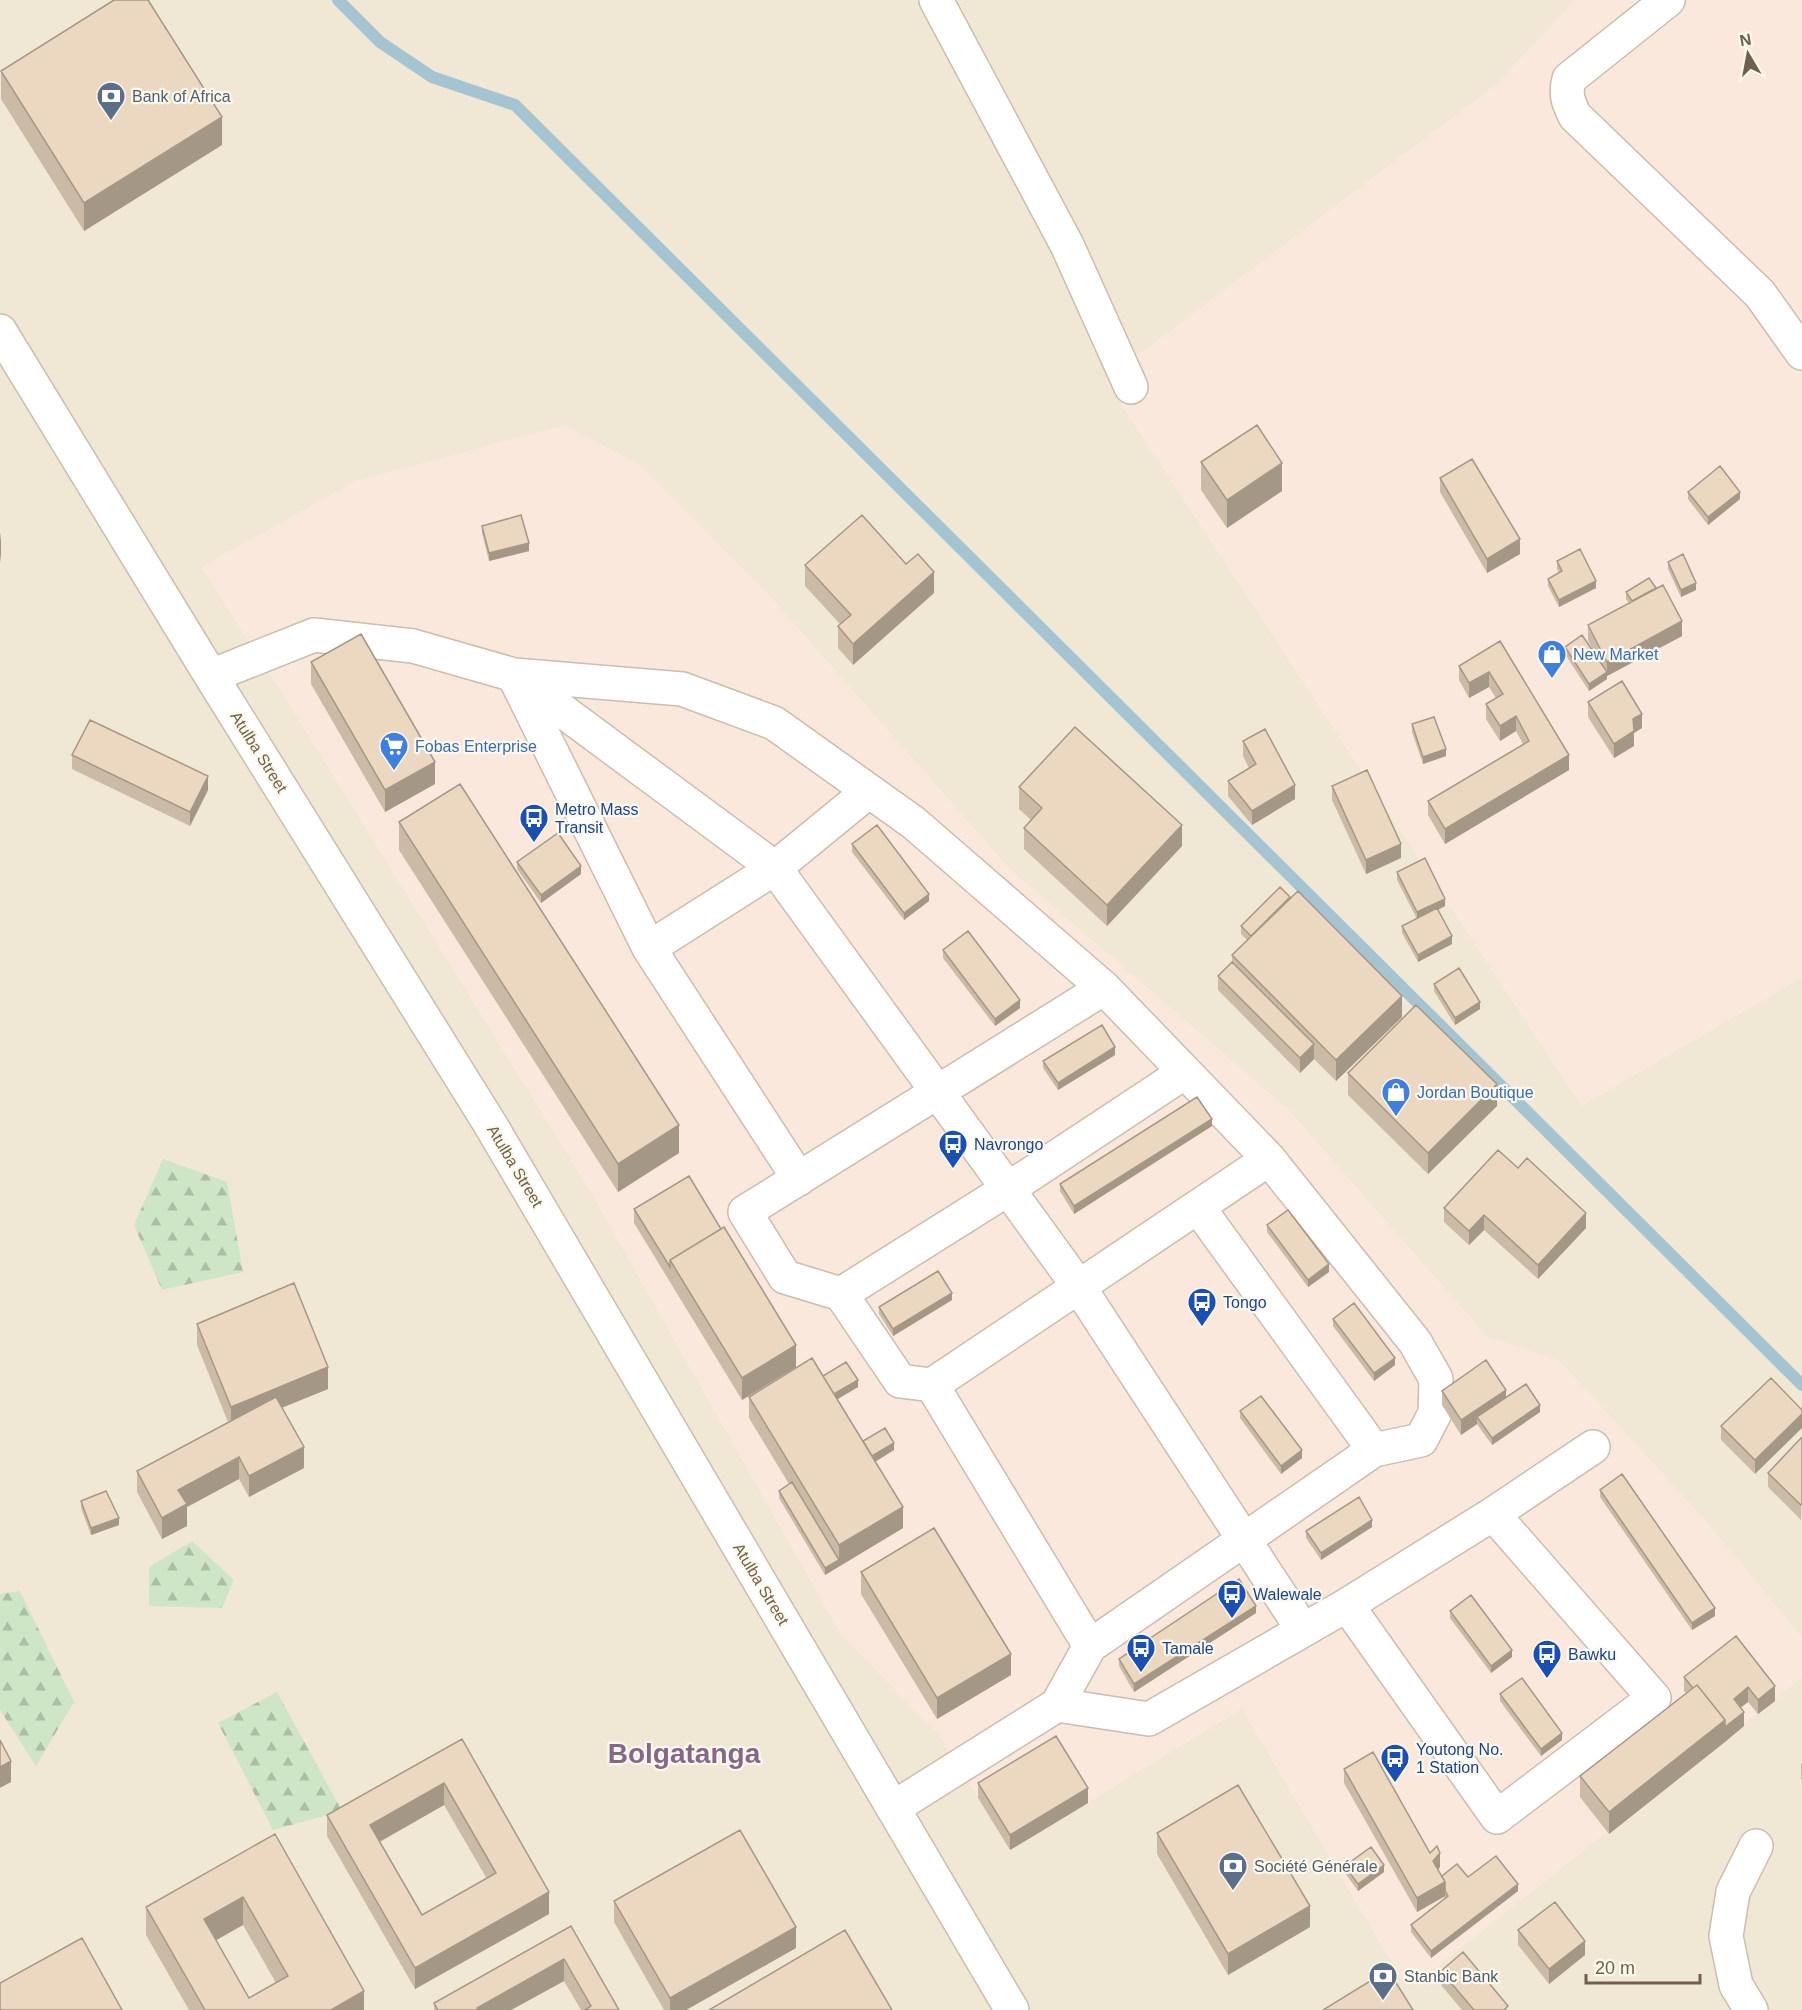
<svg xmlns="http://www.w3.org/2000/svg" width="1802" height="2010" font-family="Arial,sans-serif">
<style>
.residential{fill:#f0e8d5}
.commercial{fill:#f9e8db}
.forest{fill:url(#forest-firs)}
.lines{fill:none;stroke-linecap:round;stroke-linejoin:round}
.stream{stroke:#a4c4d2;stroke-width:12}
.minor-casing{stroke:#cabead;stroke-width:36}
.minor{stroke:#fff;stroke-width:33}
.wall{fill:#cbbaa5;fill-rule:evenodd}
.shaded-wall{fill:#a59786}
.building{fill:#ecd8c0;stroke:#a59786;stroke-width:1.5;fill-rule:evenodd}
.labels{text-anchor:middle;dominant-baseline:central;stroke-width:4.5;stroke-linejoin:round;paint-order:stroke}
.service-label{font-size:16px;fill:#4e5e75;stroke:#fdf9eb;text-anchor:start}
.shop-label{font-size:16px;fill:#366cbe;stroke:#fdf9eb;text-anchor:start}
.street-label{font-size:16px;fill:#705f4d;stroke:#fdf9eb}
.transit-label{font-size:16px;fill:#164399;stroke:#fdf9eb;text-anchor:start}
.town-label{font-size:28px;font-weight:bold;fill:#85668c;stroke:#fdf9eb}
</style>
<defs>
<pattern id="forest-firs" width="22" height="20" patternUnits="userSpaceOnUse" patternTransform="scale(1.5)"><rect width="22" height="20" fill="#cee6c6"/><path d="M5 1l3.5 6h-7zM16 11l3.5 6h-7z" fill="#acbea3"/></pattern>
</defs>
<rect width="100%" height="100%" fill="#faf5e6"/>
<path class="residential" d="M0,0H1802V2010H0Z"/>
<path class="commercial" d="M1575,0H1802V978L1581,1106L1105,380L1494,86Z
M565,425L640,465L772,598L1009,868L1289,1110L1487,1336L1560,1361L1707,1522L1802,1637V1678L1419,1981L1403,1982L1242,1709L1010,1850L943,1740L840,1633L590,1191L290,706L201,567L356,481Z"/>
<path class="forest" d="M163,1159L227,1182L243,1272L162,1290L134,1225Z
M192,1541L234,1580L222,1608L149,1606V1567Z
M20,1591L74,1702L36,1766L0,1710V1594Z
M277,1692L342,1811L273,1830L218,1723Z"/>
<g class="lines">
<path class="stream" d="M338,0L380,42L432,77L515,105L1802,1385"/>
<g class="minor-casing">
<path id="minor" d="M936,0L1067,245L1131,387
M1668,0L1569,79C1565,94 1568,102 1575,116L1760,294L1802,353
M0,331L211,676L490,1124L1012,2010
M514,675L775,868L1079,1287L1303,1630
M211,676L314,635L413,646L514,675L682,689L774,723L914,823L1104,988L1269,1159L1415,1342L1436,1379L1435,1413L1421,1440L1374,1450L1090,1646L1057,1705L893,1808
M516,680L649,948L799,1179
M649,948L775,868L869,791
M1185,1072L1008,1189L841,1294L900,1381L932,1385L1269,1159
M1198,1207L1374,1450
M841,1294L785,1277L745,1212L1104,988
M932,1385L1090,1646
M1347,1605L1497,1817L1654,1698L1493,1514
M1057,1705L1149,1719L1347,1605L1493,1514L1593,1447
M1751,2010L1736,1985L1726,1936L1733,1892L1756,1846"/>
</g>
<use href="#minor" class="minor"/>
</g>
<path class="wall" d="M1,71L222,145L84,231L1,99Z
M1201,462L1282,491L1227,528L1201,490Z
M1440,478L1520,554L1487,573L1440,492Z
M1688,492L1740,499L1708,525L1688,499Z
M482,526L529,551L489,561L482,533Z
M1557,561L1596,588L1559,607L1548,586V579L1559,573L1557,569Z
M1668,562L1696,590L1681,597L1668,569Z
M805,565L934,593L853,665L838,648V626L840,624L805,586Z
M1626,592L1682,636L1607,676V679L1589,691L1565,654V647L1596,657L1588,640V625L1629,603L1626,599Z
M1500,641L1569,770L1445,844L1428,815V801L1523,744L1516,731L1500,741L1486,719V704L1496,698L1489,687L1469,698L1459,680V666Z
M311,662L435,784L385,812L311,684Z
M1588,702L1642,728L1634,733V746L1614,758L1588,717Z
M1412,724L1446,756L1423,764L1412,732Z
M1243,741L1295,799L1252,825L1228,796V781L1249,768L1243,756Z
M72,755L208,790L190,826L72,769Z
M1332,786L1401,858L1366,874L1332,800Z
M1019,787L1182,846L1107,926L1024,849V828L1031,820L1019,809Z
M399,822L679,1153L618,1192L399,850Z
M852,844L929,901L904,920L852,852Z
M517,862L581,874L541,903L517,869Z
M1397,872L1445,906L1438,910L1452,944L1418,962L1402,933V926L1417,919L1397,880Z
M1241,926L1402,1017L1336,1081L1314,1059L1300,1073L1218,990V976L1232,962V955L1247,940L1241,934Z
M943,950L1020,1008L995,1026L943,958Z
M1434,984L1480,1009L1455,1025L1434,991Z
M1115,1055L1058,1090L1043,1068V1061Z
M1348,1073L1497,1106L1428,1174L1348,1095Z
M1212,1126L1074,1214L1060,1191V1184Z
M1444,1208L1586,1228L1538,1279L1484,1230L1469,1245L1444,1222Z
M634,1209L796,1367L742,1400L634,1223Z
M1267,1225L1329,1272L1308,1287L1267,1232Z
M952,1300L893,1336L879,1314V1307Z
M1333,1319L1395,1365L1374,1381L1333,1326Z
M197,1324L328,1389L282,1408L304,1468L249,1497L239,1479L187,1507V1526L162,1539L137,1492V1471L228,1422L197,1345Z
M823,1376L858,1387L837,1399L863,1441L894,1450L875,1462L903,1528L825,1575L779,1498V1491L789,1484L749,1418V1397Z
M1771,1378L1755,1474L1721,1440V1426Z
M1442,1391L1506,1398L1540,1412L1492,1445L1477,1424L1461,1435L1442,1405Z
M1240,1411L1302,1458L1281,1474L1240,1418Z
M1802,1437L1801,1520L1768,1487V1473Z
M1600,1490L1715,1616L1692,1630L1600,1497Z
M81,1501L119,1525L91,1535L81,1508Z
M1372,1527L1321,1560L1306,1538V1531Z
M861,1572L1011,1675L937,1719L861,1594Z
M1450,1611L1512,1657L1491,1673L1450,1618Z
M1256,1613L1134,1692L1119,1666V1659Z
M1736,1636L1775,1701L1758,1714L1748,1702L1741,1707L1744,1726L1609,1834L1580,1797V1776L1686,1693L1684,1691V1677Z
M1500,1694L1562,1740L1541,1756L1500,1701Z
M462,1739L549,1914L415,1989L327,1836V1815ZM444,1805L487,1879L422,1915L380,1842Z
M1802,1763V1780L1801,1779V1764Z
M1344,1769L1430,1853L1440,1867L1438,1870L1442,1876L1468,1877L1518,1891L1431,1958L1411,1932V1925L1445,1898L1444,1897L1417,1912L1344,1783Z
M978,1783L1088,1803L1010,1850L978,1798Z
M1157,1833L1310,1927L1228,1975L1157,1854Z
M275,1834L364,2010H189L146,1935V1907ZM243,1925L276,1983L249,1998L216,1940Z
M1345,1866L1384,1872L1358,1891L1345,1873Z
M614,1901L796,1948L686,2010H664L614,1922Z
M571,1926L619,2010H581L564,1981L511,2010H434V2003Z
M1518,1930L1585,1955L1549,1984L1518,1945Z
M1441,1971L1508,2010H1462L1441,1985Z"/>
<path class="shaded-wall" d="M222,117V145L84,231V203Z
M1282,463V491L1227,528V500Z
M1740,492V499L1708,525V517Z
M1,532V554L0,563V541Z
M1520,539V554L1487,573V559Z
M529,543V551L489,561V553Z
M934,572V593L853,665V644Z
M1596,581V588L1559,607V600Z
M1696,583V590L1681,597V590Z
M1682,621V636L1607,676V662Z
M1489,672V687L1469,698V683Z
M1607,672V679L1589,691V684Z
M1642,714V728L1634,733V746L1614,758V744L1633,719Z
M1516,716V731L1500,741V726Z
M1446,749V756L1423,764V757Z
M1569,755V770L1445,844V829Z
M435,762V784L385,812V790Z
M208,776V790L190,826V812Z
M1295,785V799L1252,825V811Z
M1182,825V846L1107,926V905Z
M1401,844V858L1366,874V860Z
M581,866V874L541,903V895Z
M929,894V901L904,920V913Z
M1445,899V906L1417,920V912Z
M1452,936V944L1418,962V955Z
M1402,996V1017L1336,1081V1060Z
M1020,1000V1008L995,1026V1019Z
M1480,1002V1009L1455,1025V1018Z
M1314,1044V1059L1300,1073V1058Z
M1115,1047V1055L1058,1090V1083Z
M1497,1084V1106L1428,1174V1153Z
M1212,1119V1126L1074,1214V1206Z
M679,1125V1153L618,1192V1164Z
M1586,1213V1228L1538,1279V1265Z
M1484,1215V1230L1469,1245V1231Z
M1329,1264V1272L1308,1287V1280Z
M952,1293V1300L893,1336V1329Z
M796,1345V1367L742,1400V1378Z
M1395,1358V1365L1374,1381V1373Z
M328,1367V1389L231,1428V1407Z
M858,1380V1387L828,1405V1398Z
M1506,1390V1405L1477,1417V1424L1461,1435V1420Z
M1540,1405V1412L1492,1445V1438Z
M1802,1414V1428L1755,1474V1460Z
M894,1443V1450L865,1468V1460Z
M304,1447V1468L249,1497V1476Z
M1302,1450V1458L1281,1474V1466Z
M239,1457V1479L187,1507V1526L162,1539V1518L178,1490Z
M903,1507V1528L825,1575V1568L839,1560V1545Z
M119,1518V1525L91,1535V1528Z
M1372,1520V1527L1321,1560V1553Z
M1256,1606V1613L1134,1692V1684Z
M1715,1608V1616L1692,1630V1623Z
M1512,1650V1657L1491,1673V1666Z
M1011,1654V1675L937,1719V1698Z
M1775,1686V1701L1758,1714V1700Z
M1748,1687V1702L1734,1713V1699Z
M1744,1712V1726L1725,1742V1727Z
M1725,1720V1742L1609,1834V1812Z
M1562,1733V1740L1541,1756V1749Z
M11,1761V1782L0,1788V1767Z
M444,1783V1805L370,1847V1825Z
M1088,1788V1803L1010,1850V1835Z
M1440,1853V1867L1433,1875V1861Z
M1384,1865V1872L1358,1891V1884Z
M1445,1882V1896L1417,1912V1898Z
M1518,1884V1891L1431,1958V1951Z
M549,1892V1914L415,1989V1968Z
M243,1897V1925L204,1947V1919Z
M1310,1906V1927L1228,1975V1954Z
M796,1927V1948L686,2010H670V1998Z
M1585,1941V1955L1549,1984V1969Z
M564,1959V1981L511,2010H477V2008Z
M364,1991V2010H331Z"/>
<path class="building" d="M114,0H148L222,117L84,203L1,71Z
M1257,425L1282,463L1227,500L1201,462Z
M1472,459L1520,539L1487,559L1440,478Z
M1720,466L1740,492L1708,517L1688,492Z
M521,515L529,543L489,553L482,526Z
M862,515L906,564L918,554L934,572L853,644L838,626L851,615L805,565Z
M1580,549L1596,581L1559,600L1548,579L1562,571L1557,561Z
M1683,554L1696,583L1681,590L1668,562Z
M1649,578L1656,588L1632,601L1626,592Z
M1663,585L1682,621L1607,662L1588,625Z
M361,634L435,762L385,790L311,662Z
M1582,635L1607,672L1589,684L1565,647Z
M1500,641L1569,755L1445,829L1428,801L1529,741L1516,716L1500,726L1486,704L1503,694L1489,672L1469,683L1459,666Z
M1622,681L1642,714L1633,719L1634,731L1614,744L1588,702Z
M1434,717L1446,749L1423,757L1412,724Z
M90,720L208,776L190,812L72,755Z
M1075,727L1182,825L1107,905L1024,828L1042,808L1019,787Z
M1265,729L1295,785L1252,811L1228,781L1256,764L1243,741Z
M1367,770L1401,844L1366,860L1332,786Z
M460,784L679,1125L618,1164L399,822Z
M877,825L929,894L904,913L852,844Z
M558,833L581,866L541,895L517,862Z
M1425,858L1445,899L1417,912L1397,872Z
M1280,887L1290,897L1251,936L1241,926Z
M1298,891L1402,996L1336,1060L1232,955Z
M1437,908L1452,936L1418,955L1402,926Z
M968,931L1020,1000L995,1019L943,950Z
M1232,962L1314,1044L1300,1058L1218,976Z
M1459,968L1480,1002L1455,1018L1434,984Z
M1416,1005L1497,1084L1428,1153L1348,1073Z
M1102,1025L1115,1047L1058,1083L1043,1061Z
M1197,1097L1212,1119L1074,1206L1060,1184Z
M1498,1150L1518,1168L1527,1158L1586,1213L1538,1265L1484,1215L1469,1231L1444,1208Z
M689,1176L721,1229L670,1260V1267L634,1209Z
M1288,1210L1329,1264L1308,1280L1267,1225Z
M724,1227L796,1345L742,1378L670,1260Z
M938,1271L952,1293L893,1329L879,1307Z
M294,1283L328,1367L231,1407L197,1324Z
M1354,1303L1395,1358L1374,1373L1333,1319Z
M812,1358L903,1507L839,1545L749,1397Z
M1486,1360L1506,1390L1461,1420L1442,1391Z
M846,1362L858,1380L834,1394L823,1376Z
M1771,1378L1802,1410V1414L1755,1460L1721,1426Z
M1526,1384L1540,1405L1492,1438L1477,1417Z
M1261,1396L1302,1450L1281,1466L1240,1411Z
M276,1397L304,1447L249,1476L239,1457L178,1490L187,1504L162,1518L137,1471Z
M885,1428L894,1443L872,1456L863,1441Z
M1802,1437V1505H1801L1768,1473Z
M1622,1474L1715,1608L1692,1623L1600,1490Z
M792,1482L839,1560L825,1568L779,1491Z
M106,1491L119,1518L91,1528L81,1501Z
M1359,1497L1372,1520L1321,1553L1306,1531Z
M934,1528L1011,1654L937,1698L861,1572Z
M1239,1579L1256,1606L1134,1684L1119,1659Z
M1471,1595L1512,1650L1491,1666L1450,1611Z
M1736,1636L1775,1686L1758,1700L1748,1687L1734,1699L1744,1712L1725,1727V1720L1697,1685L1693,1688L1684,1677Z
M1522,1678L1562,1733L1541,1749L1500,1694Z
M1697,1685L1725,1720L1609,1812L1580,1776Z
M1056,1736L1088,1788L1010,1835L978,1783Z
M462,1739L549,1892L415,1968L327,1815ZM444,1783L496,1873L422,1915L370,1825Z
M0,1740L11,1761L0,1767Z
M1373,1752L1430,1853L1437,1846L1440,1853L1433,1861L1445,1882L1417,1898L1344,1769Z
M1238,1785L1310,1906L1228,1954L1157,1833Z
M740,1830L796,1927L670,1998L614,1901Z
M275,1834L364,1991L331,2010H205L146,1907ZM243,1897L288,1976L249,1998L204,1919Z
M1371,1847L1384,1865L1358,1884L1345,1866Z
M1496,1856L1518,1884L1431,1951L1411,1925L1448,1896L1445,1891V1882L1442,1876L1457,1864L1468,1877Z
M1555,1902L1585,1941L1549,1969L1518,1930Z
M571,1926L619,2010H585L591,2006L564,1959L477,2008L478,2010H438L434,2003Z
M845,1930L892,2010H709Z
M82,1938L122,2010H0V1983Z
M1463,1952L1508,2006L1504,2010H1474L1441,1971Z
M1388,1970L1413,2010H1323Z"/>
<defs>
<g id="bank-pin" transform="scale(1.5)"><path d="M0 17L-7.5 6A9.5 9.5 0 1 1 7.5 6Z" fill="#5c6f8a" stroke="#fdf9eb"/><path d="M-6-4H6V4H-6ZM0-2.3a2.3 2.3 0 1 0 0 4.6a2.3 2.3 0 1 0 0-4.6Z" fill="#fff"/></g>
<g id="shop-pin" transform="scale(1.5)"><path d="M0 17L-7.5 6A9.5 9.5 0 1 1 7.5 6Z" fill="#3f7fe0" stroke="#fdf9eb"/><path d="M-5-2.5h2.3a2.7 3.5 0 0 1 5.4 0H5L5.5 6h-11ZM-1.5-2.5h3a1.5 2.3 0 0 0-3 0Z" fill="#fff"/></g>
<g id="supermarket-pin" transform="scale(1.5)"><path d="M0 17L-7.5 6A9.5 9.5 0 1 1 7.5 6Z" fill="#3f7fe0" stroke="#fdf9eb"/><path d="M-6-5.5h2.5l.6 2H6L4.5 2H-2.5L-4.4-4H-6ZM-1.5 3.2a1.3 1.3 0 1 0 .1 0ZM3 3.2a1.3 1.3 0 1 0 .1 0Z" fill="#fff"/></g>
<g id="bus-pin" transform="scale(1.5)"><path d="M0 17L-7.5 6A9.5 9.5 0 1 1 7.5 6Z" fill="#1a4fb4" stroke="#fdf9eb"/><path d="M-5-6H5V4H4V6H2V4H-2V6H-4V4H-5ZM-3.5-4V0h7V-4ZM-3.5 1.2v1.5H-2V1.2ZM2 1.2v1.5H3.5V1.2Z" fill="#fff"/></g>
</defs>
<g fill-rule="evenodd">
<use href="#bank-pin" x="111" y="96"/>
<use href="#shop-pin" x="1552" y="654"/>
<use href="#supermarket-pin" x="394" y="746"/>
<use href="#bus-pin" x="534" y="818"/>
<use href="#shop-pin" x="1396" y="1092"/>
<use href="#bus-pin" x="953" y="1144"/>
<use href="#bus-pin" x="1202" y="1302"/>
<use href="#bus-pin" x="1232" y="1594"/>
<use href="#bus-pin" x="1141" y="1648"/>
<use href="#bus-pin" x="1547" y="1654"/>
<use href="#bus-pin" x="1395" y="1758"/>
<use href="#bank-pin" x="1233" y="1866"/>
<use href="#bank-pin" x="1383" y="1976"/>
</g>
<g class="labels">
<g class="service-label">
<text x="132" y="96">Bank of Africa</text>
<text x="1254" y="1866">Société Générale</text>
<text x="1404" y="1976">Stanbic Bank</text>
</g>
<g class="shop-label">
<text x="1573" y="654">New Market</text>
<text x="415" y="746">Fobas Enterprise</text>
<text x="1417" y="1092">Jordan Boutique</text>
</g>
<g class="street-label">
<text transform="translate(259 752) rotate(58)">Atulba Street</text>
<text transform="translate(515 1166) rotate(59)">Atulba Street</text>
<text transform="translate(761 1584) rotate(59)">Atulba Street</text>
</g>
<g class="transit-label">
<text x="555" y="809">Metro Mass<tspan x="555" dy="18">Transit</tspan></text>
<text x="974" y="1144">Navrongo</text>
<text x="1223" y="1302">Tongo</text>
<text x="1253" y="1594">Walewale</text>
<text x="1162" y="1648">Tamale</text>
<text x="1568" y="1654">Bawku</text>
<text x="1416" y="1749">Youtong No.<tspan x="1416" dy="18">1 Station</tspan></text>
</g>
<g class="town-label">
<text x="684" y="1753">Bolgatanga</text>
</g>
</g>
<g transform="translate(1748 54) rotate(350)" stroke="#fdf9eb" stroke-width="4.5" paint-order="stroke">
<path d="M0-4.5L10 22L0 15L-10 22Z" fill="#705f4d"/>
<text y="-9" font-size="16" font-weight="bold" text-anchor="middle" fill="#705f4d">N</text>
</g>
<path d="M1586 1974v9h114v-9" fill="none" stroke="#705f4d" stroke-width="3"/>
<text x="1595" y="1974" font-size="18" fill="#705f4d" stroke="#fdf9eb" stroke-width="4.5" paint-order="stroke">20 m</text>
</svg>
